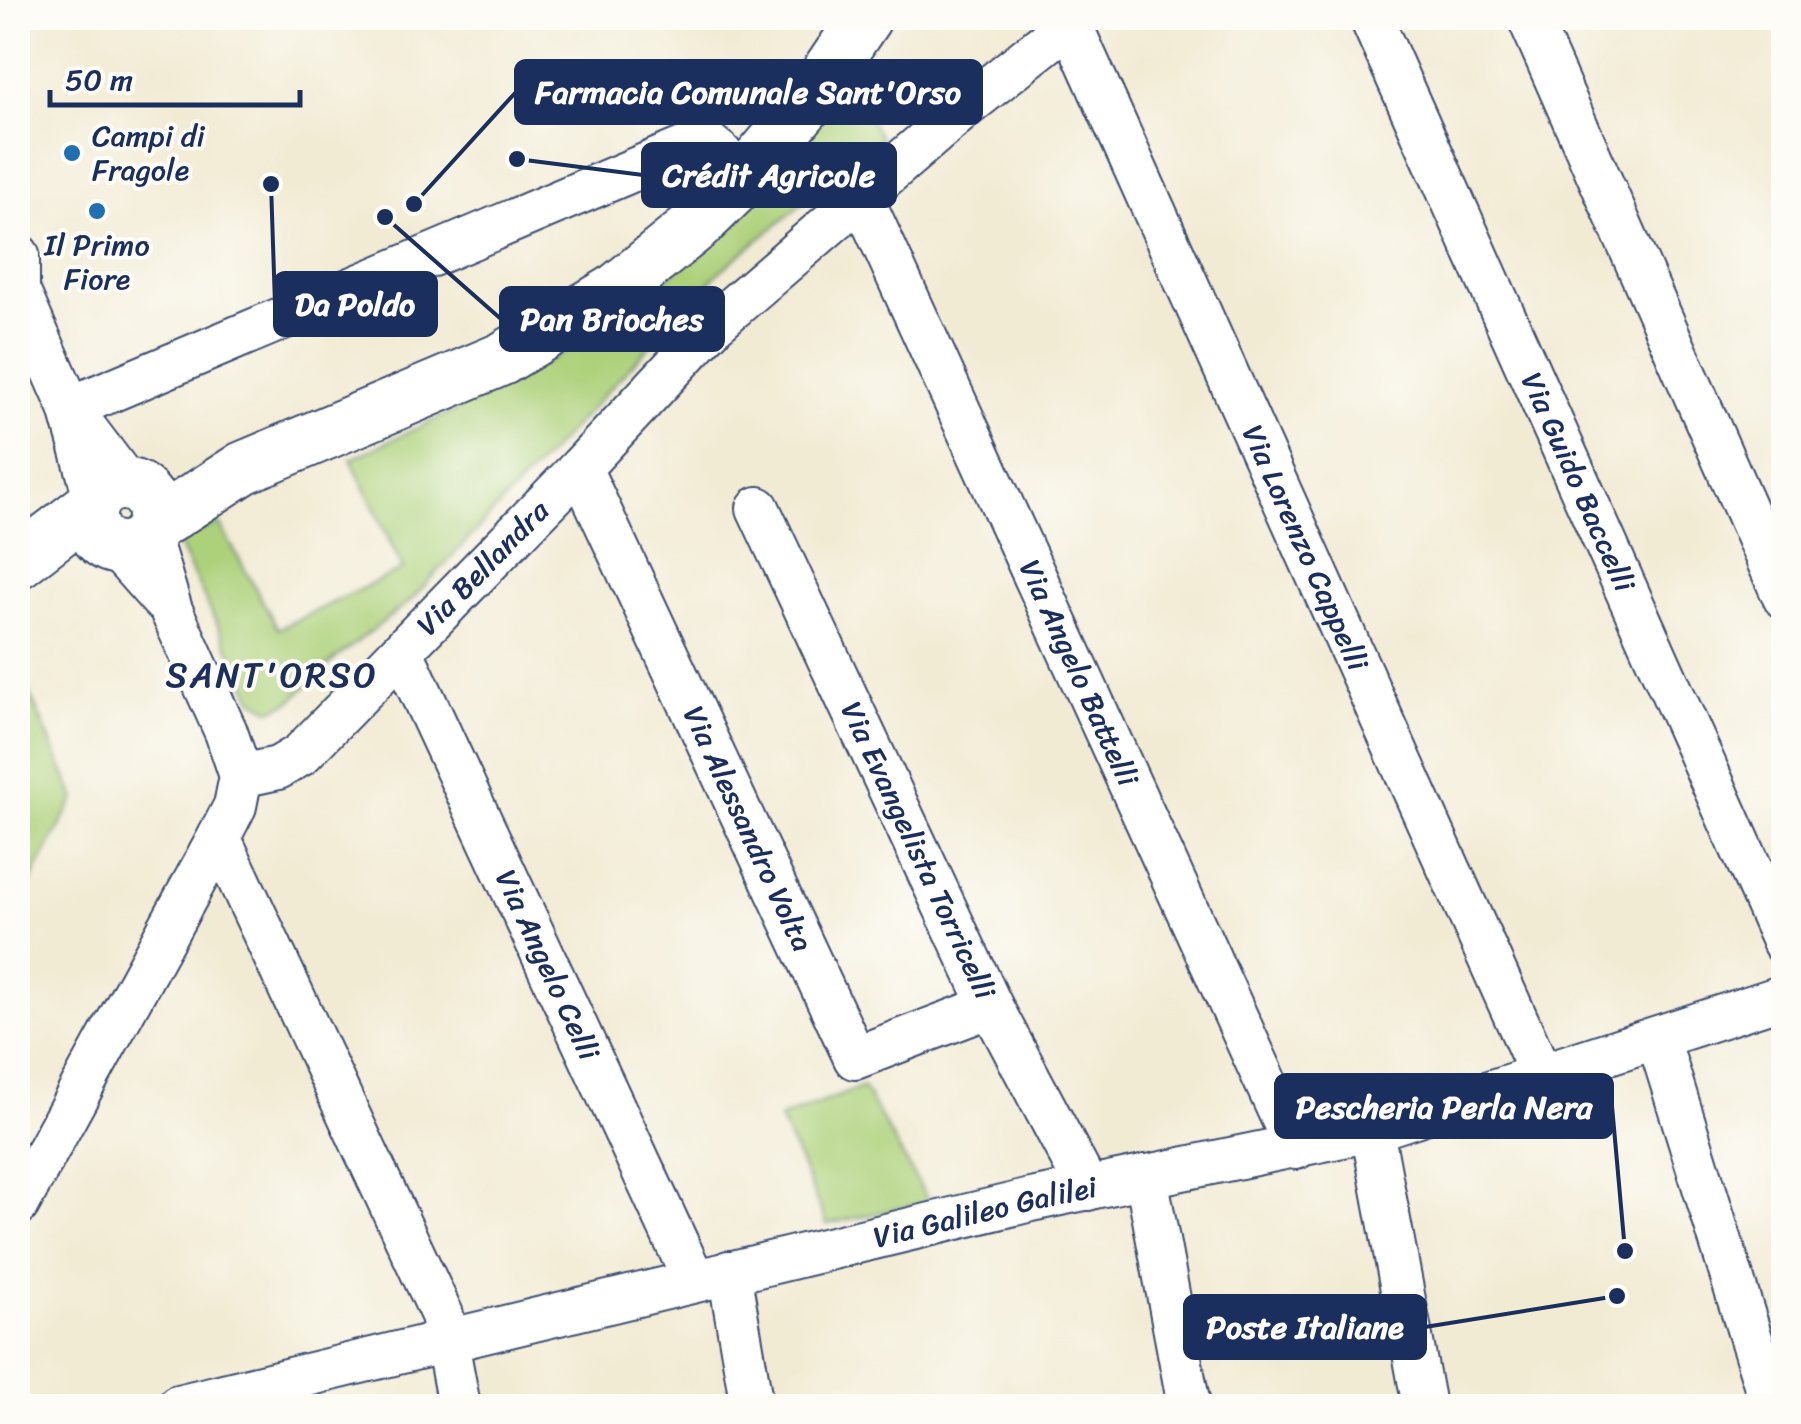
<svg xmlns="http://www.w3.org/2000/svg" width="1801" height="1424" font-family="Sriracha,sans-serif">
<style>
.green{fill:#add17a;stroke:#64806c;stroke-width:2.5}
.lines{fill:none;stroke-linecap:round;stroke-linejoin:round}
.minor-casing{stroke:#3b4b70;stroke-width:46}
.major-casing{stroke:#3b4b70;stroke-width:56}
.minor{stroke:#fff;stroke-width:42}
.major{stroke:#fff;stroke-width:52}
.poi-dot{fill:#1f6fb2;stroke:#fdfcf7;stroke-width:4}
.labels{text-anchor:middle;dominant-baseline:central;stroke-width:8;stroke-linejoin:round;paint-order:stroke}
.poi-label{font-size:30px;fill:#1b2f5e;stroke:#fdfcf7;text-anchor:start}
.street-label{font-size:30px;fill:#1b2f5e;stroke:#fdfcf7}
.quarter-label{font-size:35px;letter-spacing:2.5px;fill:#1b2f5e;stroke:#fdfcf7}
.leader{fill:none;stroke:#1b2f5e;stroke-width:4}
.callout-dot{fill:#1b2f5e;stroke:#fdfcf7;stroke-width:4}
.callout{fill:#1b2f5e;stroke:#1b2f5e;stroke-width:4}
.callout-label{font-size:32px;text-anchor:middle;font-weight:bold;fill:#fff}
</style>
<rect width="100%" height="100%" fill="#fdfcf7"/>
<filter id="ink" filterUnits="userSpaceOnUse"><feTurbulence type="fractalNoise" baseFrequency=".01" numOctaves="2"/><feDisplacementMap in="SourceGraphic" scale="20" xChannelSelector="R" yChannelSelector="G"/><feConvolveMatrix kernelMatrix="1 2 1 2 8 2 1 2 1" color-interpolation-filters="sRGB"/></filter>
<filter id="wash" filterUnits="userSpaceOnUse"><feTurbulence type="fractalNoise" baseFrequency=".0048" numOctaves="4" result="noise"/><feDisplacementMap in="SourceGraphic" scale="40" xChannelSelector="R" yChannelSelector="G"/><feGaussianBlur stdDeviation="2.25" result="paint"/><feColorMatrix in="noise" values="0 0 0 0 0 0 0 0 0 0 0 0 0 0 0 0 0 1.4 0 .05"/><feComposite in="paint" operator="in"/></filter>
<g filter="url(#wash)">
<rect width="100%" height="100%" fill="#f2ebd4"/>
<path class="green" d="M849,84L881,139L719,272L411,600L335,659L290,702L271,710L253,699L177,541L219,523L278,629L403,569L351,459L458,409L561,354L673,273Z
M28,690L75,798L18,906V694Z
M863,1087L929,1202L827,1224L780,1118Z"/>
</g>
<g filter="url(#ink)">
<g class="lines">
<g class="minor-casing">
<g id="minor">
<path id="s1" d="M1371,18L1784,943"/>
<path d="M1529,18L1784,597"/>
<path id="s2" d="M1070,23L1541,1074"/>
<path id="s3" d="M862,198L1296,1148"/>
<path d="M18,255V290L70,408L95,498"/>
<path d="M70,408L704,140L721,154L740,183"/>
<path d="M85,428L128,485"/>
<path id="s4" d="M580,468L855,1058L991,1006"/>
<path id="s5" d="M758,508L991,1006L1088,1189"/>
<path d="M115,547L161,599"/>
<path id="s6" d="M402,652L694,1280"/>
<path id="s7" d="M241,776L278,768L300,755L580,468L715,323L965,107L1077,18"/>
<path d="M219,837L442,1315L459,1406"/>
<path d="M1658,1039L1772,1406"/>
<path d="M1372,1130L1424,1406"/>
<path d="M1146,1176L1189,1406"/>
<path d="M18,1204L219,837L235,806L241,776L226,732L171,610L148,534"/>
<path d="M729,1272L752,1406"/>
<path id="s8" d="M178,1406L1031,1200L1372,1130L1784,996"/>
</g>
</g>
<g class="major-casing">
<path id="major" d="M90 516a32 32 0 1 1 64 0a32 32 0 1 1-64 0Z
M152,527L243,468L502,359L615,291L699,223L740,183L806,105L865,18
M18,562L91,506"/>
</g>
<use href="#minor" class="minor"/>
<use href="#major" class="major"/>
</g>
</g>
<g class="poi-dot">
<circle cx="72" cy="153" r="10"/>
<circle cx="97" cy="211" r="10"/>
</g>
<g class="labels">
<g class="poi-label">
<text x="92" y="136">Campi di<tspan x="92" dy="34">Fragole</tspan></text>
<text x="97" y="245" text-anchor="middle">Il Primo<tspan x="97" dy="34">Fiore</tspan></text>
</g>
<g class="street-label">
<text stroke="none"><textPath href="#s1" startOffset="508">Via Guido Baccelli</textPath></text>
<text stroke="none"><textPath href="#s2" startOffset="575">Via Lorenzo Cappelli</textPath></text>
<text stroke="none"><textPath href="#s7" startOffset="325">Via Bellandra</textPath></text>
<text stroke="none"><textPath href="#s3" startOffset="522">Via Angelo Battelli</textPath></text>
<text stroke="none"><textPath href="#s4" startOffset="398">Via Alessandro Volta</textPath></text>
<text stroke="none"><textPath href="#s5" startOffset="378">Via Evangelista Torricelli</textPath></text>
<text stroke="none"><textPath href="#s6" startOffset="345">Via Angelo Celli</textPath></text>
<text stroke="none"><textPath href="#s8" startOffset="830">Via Galileo Galilei</textPath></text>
</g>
<g class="quarter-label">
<text x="272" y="675">SANT'ORSO</text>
</g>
</g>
<path class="leader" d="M414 204L516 92M517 159L643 175M271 184L275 304M385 217L501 319M1625 1251L1612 1106M1617 1296L1425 1327"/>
<g class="callout-dot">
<circle cx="414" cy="204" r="10"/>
<circle cx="517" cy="159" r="10"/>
<circle cx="271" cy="184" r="10"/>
<circle cx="385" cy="217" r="10"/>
<circle cx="1625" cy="1251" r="10"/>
<circle cx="1617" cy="1296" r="10"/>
</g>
<g class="callout">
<rect x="516" y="61" width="465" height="62" rx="10"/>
<rect x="643" y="144" width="252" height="62" rx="10"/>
<rect x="275" y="273" width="161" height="62" rx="10"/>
<rect x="501" y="288" width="222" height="62" rx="10"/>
<rect x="1276" y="1075" width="336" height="62" rx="10"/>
<rect x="1185" y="1296" width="240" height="62" rx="10"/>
</g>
<g class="callout-label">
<text x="748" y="103">Farmacia Comunale Sant'Orso</text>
<text x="769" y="186">Crédit Agricole</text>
<text x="355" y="315">Da Poldo</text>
<text x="612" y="330">Pan Brioches</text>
<text x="1444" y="1118">Pescheria Perla Nera</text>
<text x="1305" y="1338">Poste Italiane</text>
</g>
<rect width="1801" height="1424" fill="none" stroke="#fdfcf7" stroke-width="60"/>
<path d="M50 90v15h250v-15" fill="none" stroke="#1b2f5e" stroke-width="5"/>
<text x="65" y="90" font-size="30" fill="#1b2f5e" stroke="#fdfcf7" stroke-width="8" paint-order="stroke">50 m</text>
</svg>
